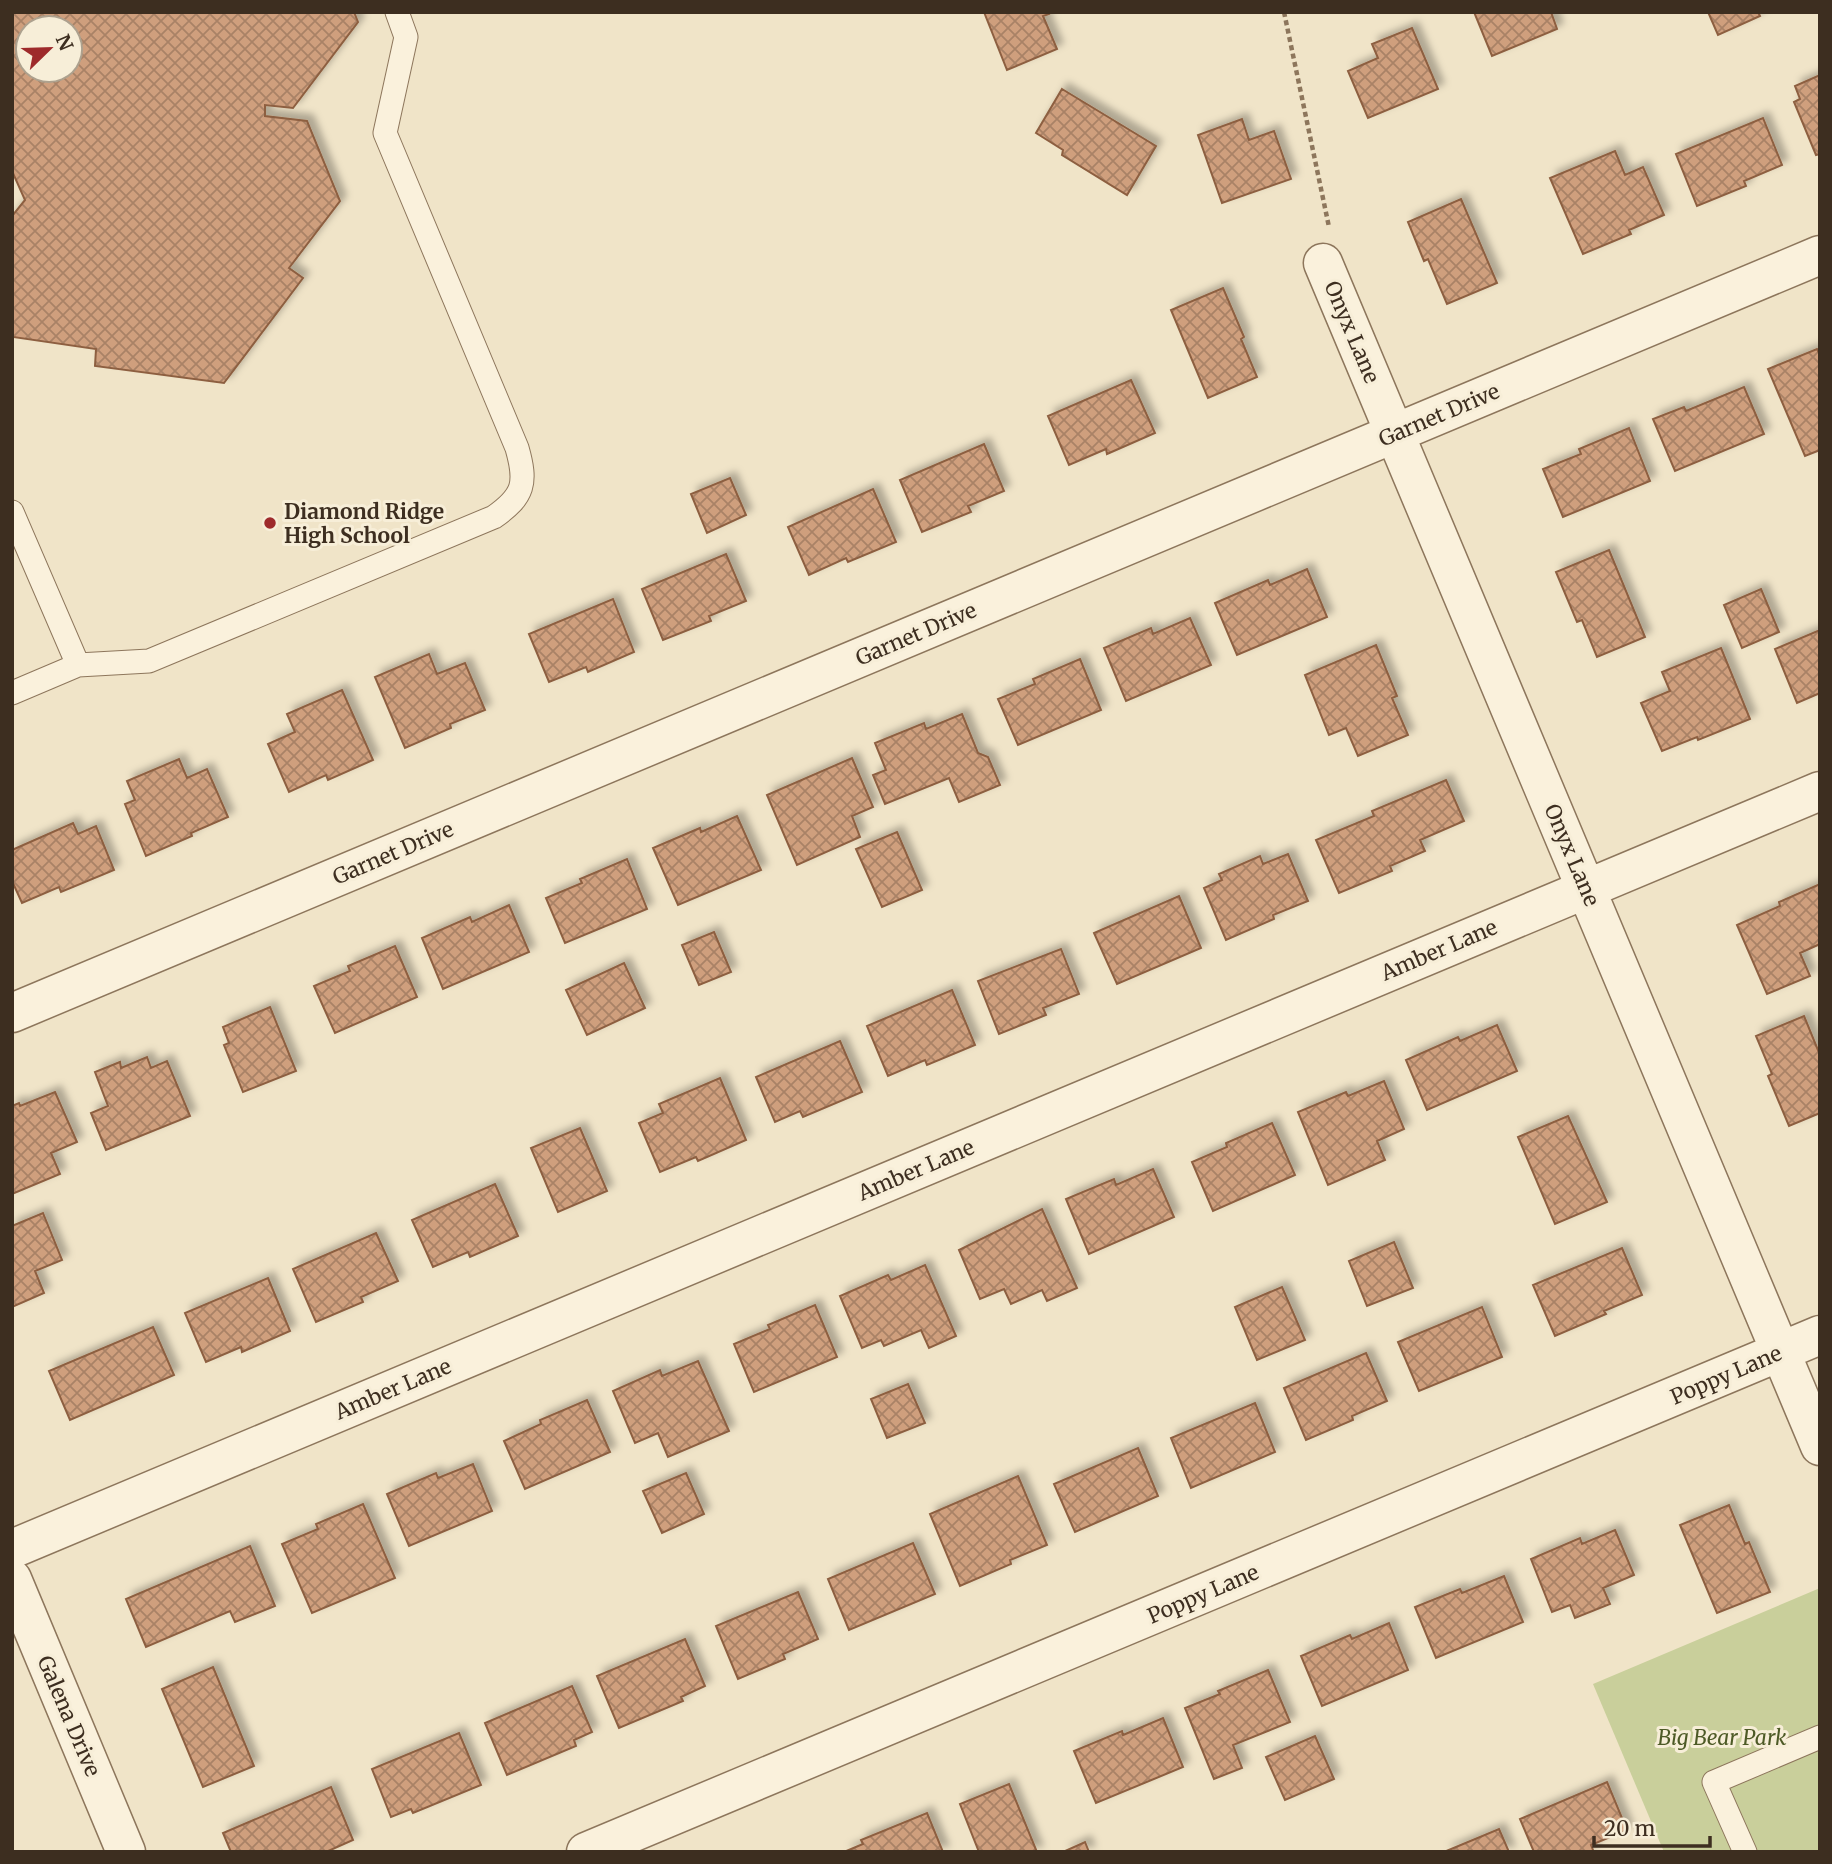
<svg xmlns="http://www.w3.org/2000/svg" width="1832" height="1864" font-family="Merriweather,serif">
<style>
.green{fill:#c9cf9b}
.building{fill:url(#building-cross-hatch);stroke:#8d5f41;stroke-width:2;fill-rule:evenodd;filter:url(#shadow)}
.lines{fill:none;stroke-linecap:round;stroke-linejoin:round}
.service-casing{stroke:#8d765c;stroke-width:25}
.minor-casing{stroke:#8d765c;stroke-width:41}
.path{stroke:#8d765c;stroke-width:4.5;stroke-dasharray:5 3.5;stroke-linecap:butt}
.service{stroke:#faf1dc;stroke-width:23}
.minor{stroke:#faf1dc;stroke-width:38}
.poi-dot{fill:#9e2a2b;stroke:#f7eed8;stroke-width:2.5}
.labels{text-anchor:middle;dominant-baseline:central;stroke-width:6;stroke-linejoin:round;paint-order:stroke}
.street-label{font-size:21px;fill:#3d2e20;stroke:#f7eed8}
.poi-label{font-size:21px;font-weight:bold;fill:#3d2e20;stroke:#f7eed8;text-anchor:start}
.park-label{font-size:21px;font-style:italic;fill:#4d5a26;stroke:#f7eed8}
</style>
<defs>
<pattern id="building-cross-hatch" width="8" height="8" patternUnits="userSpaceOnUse" patternTransform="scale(1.75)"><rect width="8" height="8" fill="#cf9f7d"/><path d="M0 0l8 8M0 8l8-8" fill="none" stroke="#a98266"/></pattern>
<filter id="shadow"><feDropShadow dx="6" dy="-6" stdDeviation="3.5" flood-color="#0004"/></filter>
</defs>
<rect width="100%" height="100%" fill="#f0e4c8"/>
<path class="green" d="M1820,1588V1852H1664L1593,1684Z"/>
<path class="building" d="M12,12H354L358,22L293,108L265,105V116L307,121L340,201L289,268L303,278L224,383L95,366L96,349L13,337L12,216L25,200L12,171ZM28,28H70V70H28Z
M984,12H1048L1049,14L1043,16L1057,49L1007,70Z
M1474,12H1551L1557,29L1492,56Z
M1708,12H1758L1760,16L1718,35Z
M1412,28L1438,89L1368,118L1348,71L1378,58L1372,44Z
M1820,75V154L1816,155L1794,102L1800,99L1795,86Z
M1062,89L1156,146L1127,195L1062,155L1063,150L1036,133Z
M1763,118L1782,165L1744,181L1746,186L1697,206L1676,154Z
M1242,119L1249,140L1274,131L1291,179L1222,203L1198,135Z
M1615,151L1625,175L1643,167L1664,215L1629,230L1631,234L1583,254L1550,178Z
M1461,199L1497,283L1447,304L1428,259L1424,261L1408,222Z
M1223,288L1244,337L1241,339L1257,377L1208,398L1171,310Z
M1817,349L1820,355V450L1805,456L1768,369Z
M1131,380L1155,433L1107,454L1106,449L1069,465L1048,416Z
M1744,387L1764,434L1675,471L1653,419L1684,407L1686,411Z
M1629,428L1650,481L1563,517L1543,469L1581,454L1579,449Z
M984,444L1004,491L968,506L971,512L922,532L900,480Z
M730,478L746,515L707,533L691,494Z
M873,489L896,542L848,562L846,558L809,575L788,527Z
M1609,550L1645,637L1597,657L1582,620L1577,622L1556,572Z
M726,554L746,601L709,616L711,621L663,640L642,589Z
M1307,569L1327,617L1237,655L1215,603L1268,580L1270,585Z
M1761,589L1779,632L1742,648L1724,605Z
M613,599L634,652L588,672L586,667L549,682L529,634Z
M1190,618L1211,665L1126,701L1104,648L1151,628L1153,634Z
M1820,630V693L1797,703L1775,649Z
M1376,645L1397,696L1392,698L1408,735L1358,756L1346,728L1329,735L1305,675Z
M1721,648L1750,719L1698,740L1697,737L1662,751L1641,703L1670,691L1662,672Z
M429,654L437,674L465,663L485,710L450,724L451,728L405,748L375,677Z
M1080,659L1101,710L1018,745L998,699L1035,684L1033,679Z
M342,690L373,760L328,780L326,775L289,792L268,744L295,732L287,714Z
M962,714L978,753L988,757L1000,785L959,802L949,778L885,804L873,775L886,770L875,743L924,723L926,729Z
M852,758L873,807L852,816L860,837L797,865L767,795Z
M179,759L187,778L207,769L228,817L191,833L192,836L146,856L125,804L135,800L127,781Z
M1446,780L1464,821L1420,840L1425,851L1390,866L1392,871L1339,893L1316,840L1374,816L1372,811Z
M737,816L761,870L678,905L653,848L700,828L701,832Z
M73,823L78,834L96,826L114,870L61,892L59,887L22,903L12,881V850Z
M897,832L922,890L882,907L856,849Z
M1288,854L1308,901L1273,915L1274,919L1226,940L1204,888L1222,880L1219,874L1260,856L1263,864Z
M627,859L647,909L565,943L546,898L582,883L580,879Z
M1820,884V944L1800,953L1810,976L1767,994L1737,925L1780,906L1779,902Z
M1179,896L1201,948L1117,984L1094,933Z
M509,905L529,952L443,989L422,938L470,917L472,922Z
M714,932L731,972L699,985L682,945Z
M395,946L417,997L335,1033L314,986L350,971L348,966Z
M1061,949L1079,994L1043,1008L1046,1015L999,1034L978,981Z
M624,963L645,1008L587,1035L566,990Z
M952,990L975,1045L927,1065L925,1060L888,1076L867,1026Z
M270,1007L296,1071L243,1092L224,1045L229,1043L223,1027Z
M1804,1016L1820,1055V1113L1789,1126L1768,1076L1772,1074L1756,1036Z
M1497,1025L1517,1071L1427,1110L1406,1060L1458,1037L1460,1041Z
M840,1041L862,1092L803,1117L800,1111L775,1122L756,1077Z
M147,1057L151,1068L167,1061L190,1116L106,1150L91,1113L108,1106L95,1072L120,1062L121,1068Z
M720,1078L746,1140L698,1161L696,1157L660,1172L639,1123L663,1113L659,1104Z
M1384,1081L1404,1129L1377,1141L1385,1160L1328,1185L1298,1112L1346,1092L1348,1096Z
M55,1092L77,1142L51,1153L60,1174L12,1194V1106L19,1103L20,1106Z
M1568,1116L1607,1202L1555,1224L1518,1137Z
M1272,1123L1295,1175L1213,1211L1192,1162L1227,1147L1226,1143Z
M580,1128L607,1191L558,1212L531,1148Z
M1153,1169L1174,1217L1089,1254L1066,1199L1114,1179L1116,1185Z
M495,1184L518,1236L470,1257L468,1252L433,1267L412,1220Z
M1042,1209L1077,1288L1047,1301L1042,1290L1011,1304L1004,1289L980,1299L959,1250Z
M43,1213L62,1260L35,1271L44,1293L12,1307V1226Z
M376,1233L398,1281L361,1297L363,1302L316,1322L293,1269Z
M1394,1242L1413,1288L1367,1306L1349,1261Z
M1622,1248L1642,1295L1604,1311L1606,1314L1555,1336L1533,1285Z
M925,1265L956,1336L929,1348L921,1330L884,1346L881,1340L862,1348L840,1296L888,1275L891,1280Z
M268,1278L290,1331L242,1352L241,1347L206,1362L185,1313Z
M1282,1287L1305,1340L1257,1360L1235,1307Z
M815,1305L837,1357L754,1392L734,1344L770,1329L768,1325Z
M1482,1307L1502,1357L1419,1391L1398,1342Z
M153,1327L174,1375L70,1420L49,1371Z
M1366,1353L1387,1401L1352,1416L1353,1420L1306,1440L1284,1388Z
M698,1361L729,1431L668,1457L658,1433L635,1443L613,1391L660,1370L662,1376Z
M908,1384L925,1423L887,1438L871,1399Z
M587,1400L610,1452L525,1489L504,1441L541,1424L540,1420Z
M1255,1403L1275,1452L1191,1488L1171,1438Z
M1138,1448L1158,1496L1075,1532L1054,1484Z
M473,1464L492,1511L409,1546L387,1494L436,1473L438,1478Z
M686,1473L704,1514L662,1533L643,1491Z
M1018,1476L1047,1545L1010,1560L1011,1564L960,1586L930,1514Z
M363,1504L395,1578L312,1613L282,1544L318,1529L316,1524Z
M1729,1505L1745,1544L1749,1542L1770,1592L1717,1613L1680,1525Z
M1615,1530L1634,1575L1603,1588L1610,1604L1575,1618L1570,1605L1552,1612L1531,1559L1580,1538L1582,1544Z
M913,1543L935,1594L849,1630L828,1579Z
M250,1546L275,1606L235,1622L230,1611L146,1647L126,1599Z
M1504,1576L1523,1622L1436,1658L1415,1607L1460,1589L1462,1593Z
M798,1592L818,1639L783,1654L785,1659L738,1679L716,1626Z
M1389,1623L1408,1670L1322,1706L1301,1656L1350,1635L1352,1639Z
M685,1639L705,1686L681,1697L683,1701L619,1728L597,1676Z
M213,1667L254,1766L203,1787L162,1689Z
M1268,1670L1290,1722L1233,1745L1242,1768L1214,1779L1185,1708L1220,1694L1218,1691Z
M572,1686L592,1732L574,1740L576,1746L507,1775L485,1723Z
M1163,1718L1183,1767L1096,1803L1074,1751L1122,1731L1123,1735Z
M459,1733L481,1785L413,1813L411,1809L391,1817L372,1769Z
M1315,1736L1334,1779L1285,1800L1266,1757Z
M1607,1782L1627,1830L1591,1845L1593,1850L1590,1852H1534L1520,1819Z
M1009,1784L1037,1852H979L960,1804Z
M331,1787L353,1840L326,1852H231L223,1833Z
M927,1813L943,1852H844L863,1844L861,1840Z
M1499,1829L1509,1852H1444Z
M1085,1842L1089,1852H1063Z"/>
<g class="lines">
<g class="service-casing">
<path id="service" d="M12,512L78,665
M12,693L78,665L149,661L494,517C524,496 527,483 517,448L385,133L406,37L397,12
M1745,1852L1714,1782L1820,1737"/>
</g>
<g class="minor-casing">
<path id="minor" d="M1323,263L1820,1446
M12,1013L1820,255
M12,1549L1820,791
M12,1579L126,1852
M586,1852L1820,1335"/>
</g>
<path class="path" d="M1284,12L1329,227"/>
<use href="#service" class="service"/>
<use href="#minor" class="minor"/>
</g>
<circle class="poi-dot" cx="270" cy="523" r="7"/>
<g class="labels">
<g class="street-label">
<text transform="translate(1352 332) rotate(67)">Onyx Lane</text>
<text transform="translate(1439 415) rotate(-23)">Garnet Drive</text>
<text transform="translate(916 634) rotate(-23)">Garnet Drive</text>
<text transform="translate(393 853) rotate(-23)">Garnet Drive</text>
<text transform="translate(1572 855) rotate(67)">Onyx Lane</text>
<text transform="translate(1439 950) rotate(-23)">Amber Lane</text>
<text transform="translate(916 1170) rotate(-23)">Amber Lane</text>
<text transform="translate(1726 1375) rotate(-23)">Poppy Lane</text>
<text transform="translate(393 1389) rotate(-23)">Amber Lane</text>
<text transform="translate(1203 1594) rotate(-23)">Poppy Lane</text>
<text transform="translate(69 1716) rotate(67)">Galena Drive</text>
</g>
<g class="poi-label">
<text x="284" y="511">Diamond Ridge<tspan x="284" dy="24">High School</tspan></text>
</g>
<g class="park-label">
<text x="1722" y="1737">Big Bear Park</text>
</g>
</g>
<rect width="1832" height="1864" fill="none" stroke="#3d2e20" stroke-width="28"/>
<g transform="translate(49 49) rotate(67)"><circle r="33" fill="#f7eed8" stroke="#ada18e" stroke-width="2"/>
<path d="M0-5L12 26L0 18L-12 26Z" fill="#9e2a2b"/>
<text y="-10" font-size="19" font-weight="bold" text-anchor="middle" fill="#3d2e20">N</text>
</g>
<path d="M1594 1836v10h116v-10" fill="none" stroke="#3d2e20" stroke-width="3.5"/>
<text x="1604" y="1836" font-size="21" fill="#3d2e20" stroke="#f7eed8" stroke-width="5" paint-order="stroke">20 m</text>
</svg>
